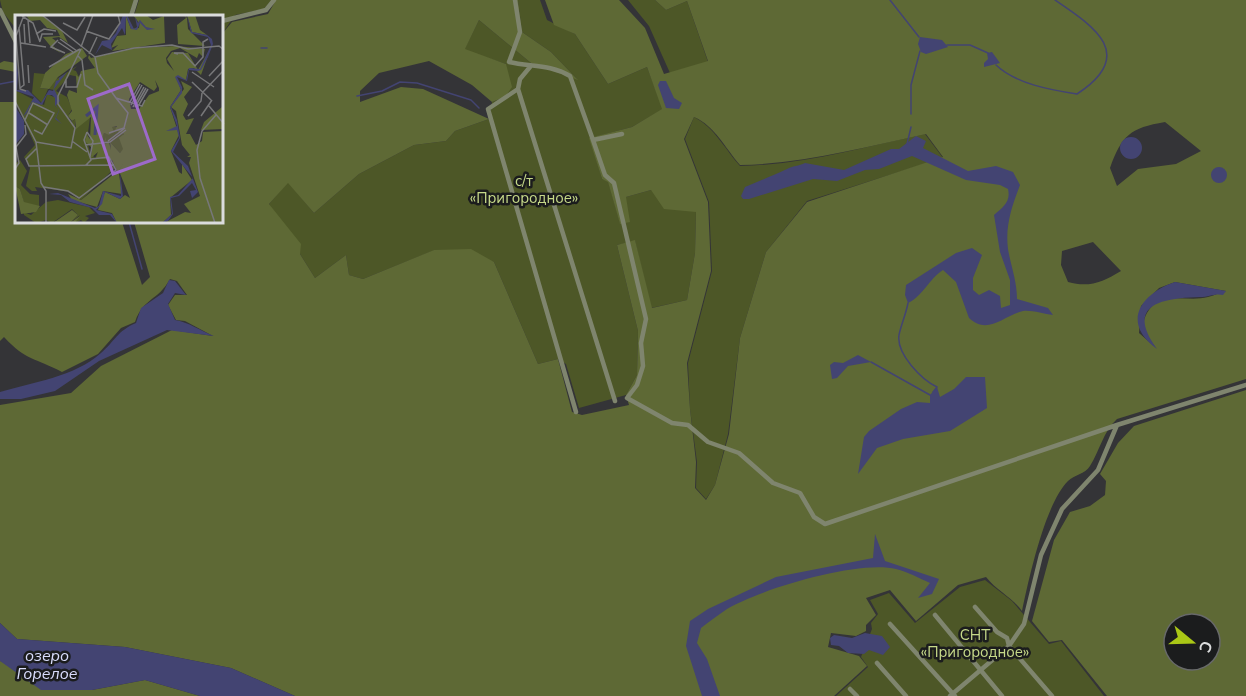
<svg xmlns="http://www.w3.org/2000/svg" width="1246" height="696" font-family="'Nunito Sans',sans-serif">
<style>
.green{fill:#4d5727}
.forest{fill:#5e6935;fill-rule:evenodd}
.water{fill:#434472}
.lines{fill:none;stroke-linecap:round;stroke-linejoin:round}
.stream{stroke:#434472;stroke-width:1.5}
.street{stroke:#7f856e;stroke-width:4.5}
.labels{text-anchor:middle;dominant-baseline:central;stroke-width:5;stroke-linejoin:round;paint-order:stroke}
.park-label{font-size:15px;fill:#c6d989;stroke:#1b1c1d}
.water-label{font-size:16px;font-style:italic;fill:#d9dcfb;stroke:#1b1c1d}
.inset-river{fill:none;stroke:#434472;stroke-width:3}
.inset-road{fill:none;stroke:#777779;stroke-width:1.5}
.view{fill:#9d6aca;fill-opacity:0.15;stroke:#9d6aca;stroke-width:3}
.inset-edge{fill:none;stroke:#dbdcdd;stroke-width:3}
</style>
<rect width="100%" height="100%" fill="#343437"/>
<path class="green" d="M0,0H134L129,16H16V29L3,12Z
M139,0H272L264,9L235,15L222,34V16H134Z
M518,0H540L547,20L575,34L608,84L647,67L663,109L632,127L590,138L602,179L608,181L620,223L626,197L651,190L696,211L695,253L687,300L651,308L635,241L617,245L638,331L637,375L626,395L579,408L566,364L558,359L538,364L494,262L435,250L363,279L349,275L346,255L315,278L269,204L288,182L314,213L359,174L414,145L446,141L455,131L489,119L492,102L505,97L506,64L464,50L479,20L531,63L577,79L551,52L522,32Z
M628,0H655L666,10L687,1L708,62L670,73L649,26Z
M694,117C715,128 724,148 740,166C803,165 864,147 925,134L943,158L807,201L766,252L740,338L728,434L715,485L706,499L696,488L697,462L690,409L688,363L712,271L709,202L685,139Z
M985,580L1012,601L1049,644L1061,641L1104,696H836L868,667L861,657L872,629L871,623L878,614L870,600L889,593L915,623L960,587Z"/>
<path class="forest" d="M276,0H518L522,32L551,52L578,80L531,63L479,20L465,49L506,64L512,87L505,97L492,102L472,85L429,61L379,73L360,91V102L401,87L423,89L489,119L455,131L446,141L414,145L359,174L314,213L288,183L269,204L301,244L300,254L315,278L346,255L349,275L363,279L434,250L471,249L494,262L538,364L558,359L572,412L582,415L629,405L626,395L637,375L638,331L617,245L635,240L652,308L687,300L695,253L696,212L664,209L651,190L626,197L630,222L620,224L608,182L602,179L589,138L632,127L662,109L647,67L608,84L575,34L554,25L545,0H619L645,28L664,74L708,61L687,1L666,10L655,0H1246V379L1117,419C1103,432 1100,450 1090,466C1085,474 1074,475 1068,481C1045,504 1029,578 1022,611C1012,597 997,591 986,577L958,585L916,621L890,590L866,598L876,615L866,625V631L856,636L831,633L828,647L859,656L867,666L834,696H295L231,668L125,647L17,639L0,623V405L71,393L101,366L172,330L213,336L185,321L176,320L168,305L175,295H187L177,281L170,279C158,301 143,298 135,322L121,328L98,354L62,372C36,358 26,361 4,337L0,341V102H16V222H122L142,285L150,277L134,222H222V34L232,22L268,14ZM694,117C715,126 725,148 740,165C803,164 865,147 926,134L943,157L807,202L766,252L740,338L729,434L715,485L706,500L695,488L696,462L690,409L687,363L711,271L708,202L684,139ZM1165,122L1201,151L1176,164L1138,169L1117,186L1110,168C1122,135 1130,128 1165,122ZM1093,242L1121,271C1103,282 1089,288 1068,282L1061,265L1062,251ZM1175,282L1226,291C1220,292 1214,296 1208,297C1187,303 1160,289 1147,313C1139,327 1147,335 1155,347L1139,333L1141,306L1159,288Z
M4,61L16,63V72L0,69V63Z
M1246,390V696H1107L1062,640L1049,642L1032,621L1054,540L1070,512L1090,506L1105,495L1106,481L1100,474L1118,443L1134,426ZM1174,624H1210V660H1174Z
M0,661L92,690L145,680L200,696H0Z"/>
<path class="water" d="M920,37L942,40L948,47L926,54L921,52L918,44Z
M992,52L1000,63L984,67V63L988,59L987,53Z
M660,81H666L674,98L682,103L679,109L666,108L658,85Z
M916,136L926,141L923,148L968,171L996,166L1013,172L1020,185C1012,206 1005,226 1008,249C1011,267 1017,281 1017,299L1048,308L1053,315C1044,314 1032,310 1023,311C1004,315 988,336 969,318L956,282L943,270C929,279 922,297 908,303L905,295L906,285L956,253L972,248L982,255L973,278V290L979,295L989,290L1000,296L1001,308L1010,305V280L1000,252L994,215C1003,207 1011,202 1008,189L1000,185L966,180L912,156L879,169L865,170L837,181L813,179L749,199H743L741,196L745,187C759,181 772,176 787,169C792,166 799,166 805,163L844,170L891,149H899Z
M1120 148a11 11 0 1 1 22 0a11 11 0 1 1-22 0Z
M1211 175a8 8 0 1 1 16 0a8 8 0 1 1-16 0Z
M169,280L175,281L186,295L175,293L168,304L175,320C188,322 201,331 214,336L167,330L99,361L55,391L21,399H0V392C34,382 74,377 101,353C115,341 117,331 136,323L141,308L163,293Z
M1175,282L1226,291L1223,295C1215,293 1209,297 1200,297C1163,298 1124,304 1157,349C1121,323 1140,294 1175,282Z
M858,355L871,362L848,366L837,378L832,379L830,365L834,362L843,363Z
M966,377H985L987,408L950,431L903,439L877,448L858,474L864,437L869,431L901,409L917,402L930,403V395L937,387L940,397L954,389Z
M875,534L885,561L939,579L932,594L918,598L930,583C919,578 908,572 896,569C857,560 761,589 727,609C718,615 709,622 701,628L697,643L707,659L720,696H702L686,646L690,621L708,609L776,577L873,558Z
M0,623L17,639L125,647L231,668L295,696H200L145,680L92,690H41L0,661Z
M865,633L882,636L890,647L883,655L869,650L864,654L848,653L839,646L831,645L830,638L834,635L852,638Z"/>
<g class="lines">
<path class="stream" d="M890,0L919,37
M947,45H970L988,53
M261,48H267
M996,65C1016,84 1051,90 1077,94C1137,55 1095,27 1055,0
M0,84L16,81
M357,96L382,91L400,82L417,83L471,100L479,108
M911,114V85L920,51
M907,144L911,127
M129,222L142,269
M908,303C906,314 901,325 899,335C896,354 922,380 937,387L933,392
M871,362L930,395"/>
<path class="street" d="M515,0L520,32L509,62C531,67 550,64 570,76L593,140
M0,10L16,42
M131,16L136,0
M222,21L266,10L274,0
M530,67L520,79L518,89L488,109L576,412
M518,89L615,401
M622,134L593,140L605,175L614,183L646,319L641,343L643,366L637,385L627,398L672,423L688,425L708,442L739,453L773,483L800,493L814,517L825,524L1117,425
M975,607L997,632L1007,638L1009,646L1052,696
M935,615L1002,696
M890,624L955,696
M877,663L906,696
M850,689L857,696
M950,696L1009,646L1024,624L1041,555L1062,509L1098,470L1117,425L1246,385"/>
</g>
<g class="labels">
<g class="park-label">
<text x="524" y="181">с/т<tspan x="524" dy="17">«Пригородное»</tspan></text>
<text x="975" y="635">СНТ<tspan x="975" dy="17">«Пригородное»</tspan></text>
</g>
<g class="water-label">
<text x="47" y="656">озеро<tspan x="47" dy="18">Горелое</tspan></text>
</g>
</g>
<g transform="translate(15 15)">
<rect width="208" height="208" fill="#343437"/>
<path d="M62,51L58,55L61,56L64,62L55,60L41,76L52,82L57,94L53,101L56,107L60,104V113L75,102L72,126L75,137L80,143L83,137L102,151L66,185L56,177L20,172L22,176H17L11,171L15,153L9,142L20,130L0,86V75L29,90L32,79L39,82V75L34,74L37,67ZM19,58L30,59L25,73L33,74L27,88L17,78ZM88,99L98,107L114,106L97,111L108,113L109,134L105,138L95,127L81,131L78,128L79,121L84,122L87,115L85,127L89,118L95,120L96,115V112L91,114ZM5,145L12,156L6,170L15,179L24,180V192L9,188L5,174L0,171V149ZM43,185L74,192L80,198L70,201L74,203L69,208L66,205L60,208L65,200L55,208L63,200L57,194L37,208L31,205L21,208L9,200V195L15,193L16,198H11L16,200L31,187Z" fill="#4d5727"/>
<path d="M11,0H27L47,16L53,28L44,22L37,23L41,26L38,31L46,38L37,33L28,22L45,21L42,15L32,13L25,5L15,6ZM118,0H131L138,5L149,1L150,28L97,36L103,30L96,33L102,21L111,20V1L116,14L124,13L125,5L124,8ZM169,0L172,3L173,14L190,31L163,29L162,10L171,3ZM172,0H180L185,15L192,20L177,17ZM162,31L190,34L188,42L184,38L182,43L165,33L156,36L151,43L152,48L159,56L152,44L157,37L173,38L183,55L196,32L186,60L179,53L173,54L171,65L161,61L166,75L155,92L164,120L156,136L164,157L167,159V149L177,165L155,183L156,200L147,208H102L97,198L83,195L90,177L105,184L110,180L115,183L104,156L109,147L103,158L97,145L81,143L83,137L76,143L77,133L70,126L72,120L75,124L76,102L61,114L60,104L57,106L53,101L57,96L52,80L54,75L62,78L61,60L64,62L66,56L80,53L73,43L74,40L76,43L119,33ZM140,65L144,73V76L134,80L124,94H116L114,84L125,67L139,76L142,72ZM102,111L100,115L109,119L104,123L108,134L105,138L95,127L96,135L94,127L90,129L91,122L89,127H86L89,118L94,120L99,117L97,112ZM67,33L72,41L43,62L34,74L25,73L30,58L51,39ZM166,66L177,72L169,82L173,89L168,100L171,105L179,103L171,119H175L181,130L187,126L188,117L208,116V208H149L170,197L176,198L169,189L185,181L174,148L176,142H172L175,140L167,130L161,96L156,92L169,74ZM207,92L208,114L186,115L189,107ZM100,158L104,159L107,179L88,176L82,192L57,185L53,179L66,185ZM0,171L5,174L9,187L25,191L21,197L6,199ZM57,195L63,200L55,208L65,201L60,208H38Z" fill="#5e6935" fill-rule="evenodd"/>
<path d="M108,0H112L119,14L122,12L120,2L123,8L125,5L131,12L140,14L132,15L125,8L122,15L116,14L111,1L110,20L107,13L96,29L97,35L87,30L80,40L87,26L94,25L101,18ZM172,0L177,17L192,20L197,24L198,29L193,42L186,55L183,56L174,55L172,66L162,62L167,72V78L156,92L162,105L165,123L158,137L173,151L183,177L177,183L175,176L181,175L177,168L164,181L156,183L158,199L153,206L147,208L157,199L155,182L163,180L178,163L156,136L164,123L162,115L151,116L162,111L155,92L166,75L160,62L163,60L171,65L174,53L185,54L196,30L193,22L176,18ZM0,40L3,58L2,75H13L26,88L34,75L38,76L41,66L44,65V63L52,57L39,74L45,86L41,90L44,96L41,103L47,109L40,104L44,95L40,90V83L37,80H32L27,90L17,87L12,98L8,102L19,82L1,76ZM0,91L9,106V119L0,130ZM105,158L108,181L105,184L90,177L87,189L81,195L97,199L102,208L95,200H84L77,193L55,187L46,180L34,179L43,178L80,193L84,191L88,176L106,181Z" fill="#434472"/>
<path class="inset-river" d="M0,96L5,113L8,111M71,101L82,92L80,120"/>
<path class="inset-road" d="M9,0L1,21L5,74L11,76M27,0L80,42L119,33L157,30L173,34L204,31L209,35M7,1L18,8L25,27M13,5L15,28M48,8L62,15L70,2M9,9L10,28M4,12L9,70L5,73M71,16L94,24L105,8L103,0M21,19L29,14L41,16M45,24L62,36M43,25L36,32L50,38M25,26L27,19H38M43,27L58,37M6,28L31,32M66,32L78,0M74,39L82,22M163,39L159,38H168L180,51L188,42V27L193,24M63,41L67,45L70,70L78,75M80,42L83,58L101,83L127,91L130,85M13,50L14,68M34,52L65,34M177,57L199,72M194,61L209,45M51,64V72H62L66,59M177,67L196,85M187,78L209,55M0,86L21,127L26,168L31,176V208M115,87L125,69M116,90L127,70M194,91L209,109M118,92L129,72M120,92L131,73M122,93L133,74M14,98L33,110M173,101L186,86L187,78M186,101L197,85M10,105L18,88L39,98L27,119L19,115M72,117L78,126L75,142M94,118L109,113L113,98L101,83M57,126L72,137M93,126L110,113M21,127L56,133L60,113L43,89V81L66,34M70,130L95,127L111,115M22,133L11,144L14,151L99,150M71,150L76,145L69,125L72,117M0,154L4,148L1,132L11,119L10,110M29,172L53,176L64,183L101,155L94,142L76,144M200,208L185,163L182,135L187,116L201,100"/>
<path class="view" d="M114,69L140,144L98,159L73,84Z"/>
<rect width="208" height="208" class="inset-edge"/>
</g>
<g transform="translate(1192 642) rotate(109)"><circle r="28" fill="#1b1c1d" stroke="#68696a" stroke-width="1.5"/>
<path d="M0-4.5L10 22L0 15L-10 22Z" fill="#aac716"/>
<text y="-9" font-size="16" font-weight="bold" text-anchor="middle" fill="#dbdcdd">С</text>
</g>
</svg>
